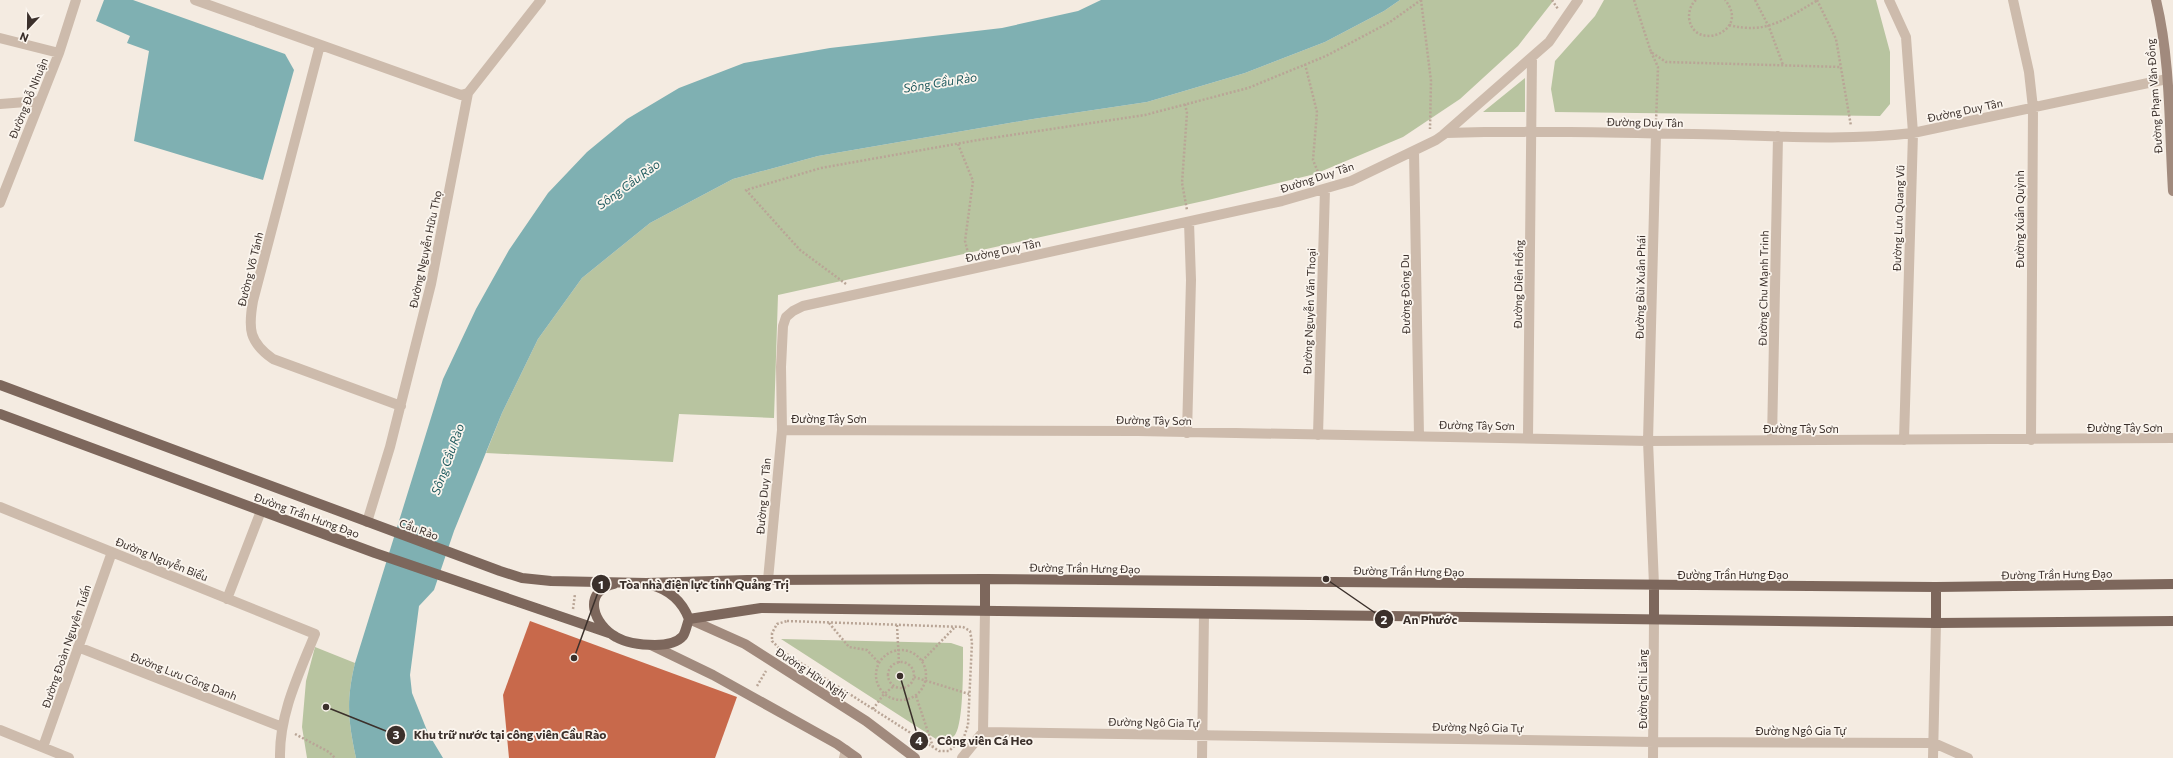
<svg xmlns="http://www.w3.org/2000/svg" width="2173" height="758" font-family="Commissioner,sans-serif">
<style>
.green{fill:#b8c4a0}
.water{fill:#7fb0b2}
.building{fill:#c8694b}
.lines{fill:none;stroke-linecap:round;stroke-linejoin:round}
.path{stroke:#b9a596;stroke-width:2.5;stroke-dasharray:2 2;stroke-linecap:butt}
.minor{stroke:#cdbbac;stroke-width:10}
.secondary{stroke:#a18a7d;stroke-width:10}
.primary{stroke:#7d675c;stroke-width:10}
.labels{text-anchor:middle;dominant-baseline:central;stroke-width:3.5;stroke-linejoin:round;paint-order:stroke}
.street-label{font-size:11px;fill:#3b302b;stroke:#fbf5ee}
.water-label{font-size:12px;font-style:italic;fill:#1f5a5e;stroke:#fbf5ee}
.leader{fill:none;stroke:#3b302b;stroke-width:1.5}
.callout-dot{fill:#3b302b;stroke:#fbf5ee;stroke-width:1.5}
.mark-label{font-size:12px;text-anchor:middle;font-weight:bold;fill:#fff}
.callout-label{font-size:12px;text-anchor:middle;font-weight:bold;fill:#3b302b;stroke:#fbf5ee;stroke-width:3.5;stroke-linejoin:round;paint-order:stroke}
</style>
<rect width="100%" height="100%" fill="#f4ebe1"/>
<path class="green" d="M1400,0H1554L1518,46L1460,99L1403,137L1315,174L1208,200L778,295L774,418L679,414L673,462L486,453L502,413L538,339L582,278L650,223L733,179L818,156L1033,119L1147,102L1245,73L1325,42L1384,11Z
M1604,0H1876L1890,52V104L1880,116L1555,112L1551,89L1555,61L1595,16Z
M1525,78V112H1483Z
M781,639L951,643L963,647C963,663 964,727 954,736C948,741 943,740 936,739Z
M315,647L355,663C346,701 348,720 356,758H307L302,727L306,681Z"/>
<path class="water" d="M104,0H133L285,54L294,70L263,180L134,141L149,51L127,43L130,36L96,21Z
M1101,0H1400L1384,11L1325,42L1245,73L1147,102L1033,119L818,156L733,179L650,223L582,278L538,339L502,413L454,531L434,590L419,606L410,675L412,693L428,733L443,758H356C348,720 346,701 355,663L443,379L476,309L509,250L548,193L587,152L627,119L679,88L744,63L830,48L1002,28L1078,11Z"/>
<path class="building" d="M530,621L737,697L715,758H509L503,695Z"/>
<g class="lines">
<path class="path" d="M1421,0L1431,81L1430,129
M1552,0L1558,9
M1634,0L1651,52L1666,62L1841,67
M1696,0C1691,4 1689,11 1689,17C1692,53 1752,32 1725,0
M1755,0L1769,27L1783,65
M1817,0L1836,39L1851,126
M1729,25C1768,35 1786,18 1818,0
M1651,52L1658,67L1656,122
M1305,64L1317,112L1313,160L1320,177
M1185,104L1187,113L1182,183L1187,210
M958,144L973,181L965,241L969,257
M846,284L800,250L746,190L821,168L978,140L1145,115L1248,88L1326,56L1390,22L1421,0
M573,609L575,594
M787,621L963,627L970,631L972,642L968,725L964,737L949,751H939L782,651L772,641V633L777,624Z
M829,623L849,647L867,650L879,663
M897,625L899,663
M876 675a25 25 0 1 1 50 0a25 25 0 1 1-50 0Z
M922,661L956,626
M888 675a13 13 0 1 1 26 0a13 13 0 1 1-26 0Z
M914,677L969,694
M757,686L766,671
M916,696L933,747
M873,709L884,694L894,686
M295,734L329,752L335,758"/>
<path class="minor" d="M195,0L461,95L468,93
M1889,0L1906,37L1913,133L1904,440
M2013,0L2029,72L2033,108L2031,440
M0,38L59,53
M320,45L253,301C248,329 249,342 273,359L401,406
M0,104L39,101
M1443,135L1549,42L1578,0
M1414,151L1419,436
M0,203L59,53L76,0
M782,430L1138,431L1648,441L2173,438
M1187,433L1191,280L1189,222
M1318,435L1325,189
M1528,438L1532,57
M1772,440L1778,136
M0,507L315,634C299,674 279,714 280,758
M367,522L390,447L431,284L468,93L541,0
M768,580L782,430L781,367L783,326L786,317L793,311L803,306L1282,201L1351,181L1436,140L1446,133C1542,130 1638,133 1734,135C1793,137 1854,140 1913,133L2167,79
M1654,585L1648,441L1656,134
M227,599L261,511
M78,647L282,727
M0,730L69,758
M983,732L1654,742L1934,743L1968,758
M43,747L112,552
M844,758L846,750
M962,758L983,732L985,611
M1202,758L1204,614
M1653,758L1654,619
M1933,758L1936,623"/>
<path class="secondary" d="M2156,0C2171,62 2169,128 2173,191
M689,619L745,644L866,721L915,758
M651,645L713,675L837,744L857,758"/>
<path class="primary" d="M0,385L500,571L522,578L551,581L646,583L747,580L985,579L1936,587L2173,584
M0,414L375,553L609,633
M985,579V611
M614,584C581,592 594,625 616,637C628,644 641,645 655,645C665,645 676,644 683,636C686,631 687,624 689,619C682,601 670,590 651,585
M1654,585V619
M1936,587V623
M689,619L761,608L1936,623L2173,621"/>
</g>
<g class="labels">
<g class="street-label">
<text transform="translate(2154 96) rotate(-94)">Đường Phạm Văn Đồng</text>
<text transform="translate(28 98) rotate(-68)">Đường Đỗ Nhuận</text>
<text transform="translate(1965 110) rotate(-12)">Đường Duy Tân</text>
<text transform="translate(1645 122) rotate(1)">Đường Duy Tân</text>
<text transform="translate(1317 177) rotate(-18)">Đường Duy Tân</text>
<text transform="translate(1898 218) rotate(-88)">Đường Lưu Quang Vũ</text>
<text transform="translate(2019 219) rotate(-90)">Đường Xuân Quỳnh</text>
<text transform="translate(425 249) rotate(-78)">Đường Nguyễn Hữu Thọ</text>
<text transform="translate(1003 250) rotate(-12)">Đường Duy Tân</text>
<text transform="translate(250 269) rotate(-76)">Đường Võ Tánh</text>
<text transform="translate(1518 284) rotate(-89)">Đường Diên Hồng</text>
<text transform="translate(1640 287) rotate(-89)">Đường Bùi Xuân Phái</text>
<text transform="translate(1763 288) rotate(-89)">Đường Chu Mạnh Trinh</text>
<text transform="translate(1405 294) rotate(-91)">Đường Đông Du</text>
<text transform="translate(1309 311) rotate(-88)">Đường Nguyễn Văn Thoại</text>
<text x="829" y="418">Đường Tây Sơn</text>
<text transform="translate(1154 420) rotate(1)">Đường Tây Sơn</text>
<text transform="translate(1477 425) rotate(1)">Đường Tây Sơn</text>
<text x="2125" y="427">Đường Tây Sơn</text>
<text x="1801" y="428">Đường Tây Sơn</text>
<text transform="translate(763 496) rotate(-85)">Đường Duy Tân</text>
<text transform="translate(307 515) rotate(20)">Đường Trần Hưng Đạo</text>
<text transform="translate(419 529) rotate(20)">Cầu Rào</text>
<text transform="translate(162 559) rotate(22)">Đường Nguyễn Biểu</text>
<text transform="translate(1085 568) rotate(1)">Đường Trần Hưng Đạo</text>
<text transform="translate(1409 571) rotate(1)">Đường Trần Hưng Đạo</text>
<text x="1733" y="574">Đường Trần Hưng Đạo</text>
<text transform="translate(2057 574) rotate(-1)">Đường Trần Hưng Đạo</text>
<text transform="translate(66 646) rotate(-71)">Đường Đoàn Nguyên Tuấn</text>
<text transform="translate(812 673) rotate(33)">Đường Hữu Nghị</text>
<text transform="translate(184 676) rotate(21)">Đường Lưu Công Danh</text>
<text transform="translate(1642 689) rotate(-90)">Đường Chi Lăng</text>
<text transform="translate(1154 722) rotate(1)">Đường Ngô Gia Tự</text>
<text transform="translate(1478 727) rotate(1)">Đường Ngô Gia Tự</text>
<text x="1801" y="730">Đường Ngô Gia Tự</text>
</g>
<g class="water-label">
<text transform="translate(940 82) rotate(-9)">Sông Cầu Rào</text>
<text transform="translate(628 184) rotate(-36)">Sông Cầu Rào</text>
<text transform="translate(447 459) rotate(-70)">Sông Cầu Rào</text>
</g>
</g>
<path class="leader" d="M574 658L601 584M1326 579L1384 619M326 707L396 735M900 676L919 741"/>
<g class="callout-dot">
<circle cx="574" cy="658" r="4"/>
<circle cx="1326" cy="579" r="4"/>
<circle cx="326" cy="707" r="4"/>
<circle cx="900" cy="676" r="4"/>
<circle cx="601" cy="584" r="10"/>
<circle cx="1384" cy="619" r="10"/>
<circle cx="396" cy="735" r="10"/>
<circle cx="919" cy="741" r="10"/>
</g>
<g class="mark-label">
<text x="601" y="589">1</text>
<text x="1384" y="624">2</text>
<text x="396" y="739">3</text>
<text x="919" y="745">4</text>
</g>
<g class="callout-label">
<text x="704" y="589">Tòa nhà điện lực tỉnh Quảng Trị</text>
<text x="1430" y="624">An Phước</text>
<text x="510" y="739">Khu trữ nước tại công viên Cầu Rào</text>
<text x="985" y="745">Công viên Cá Heo</text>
</g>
<g transform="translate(28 28) rotate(202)" stroke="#fbf5ee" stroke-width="3" paint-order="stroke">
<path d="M0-3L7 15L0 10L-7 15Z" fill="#3b302b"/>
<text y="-6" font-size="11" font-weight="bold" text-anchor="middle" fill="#3b302b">N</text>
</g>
</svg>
